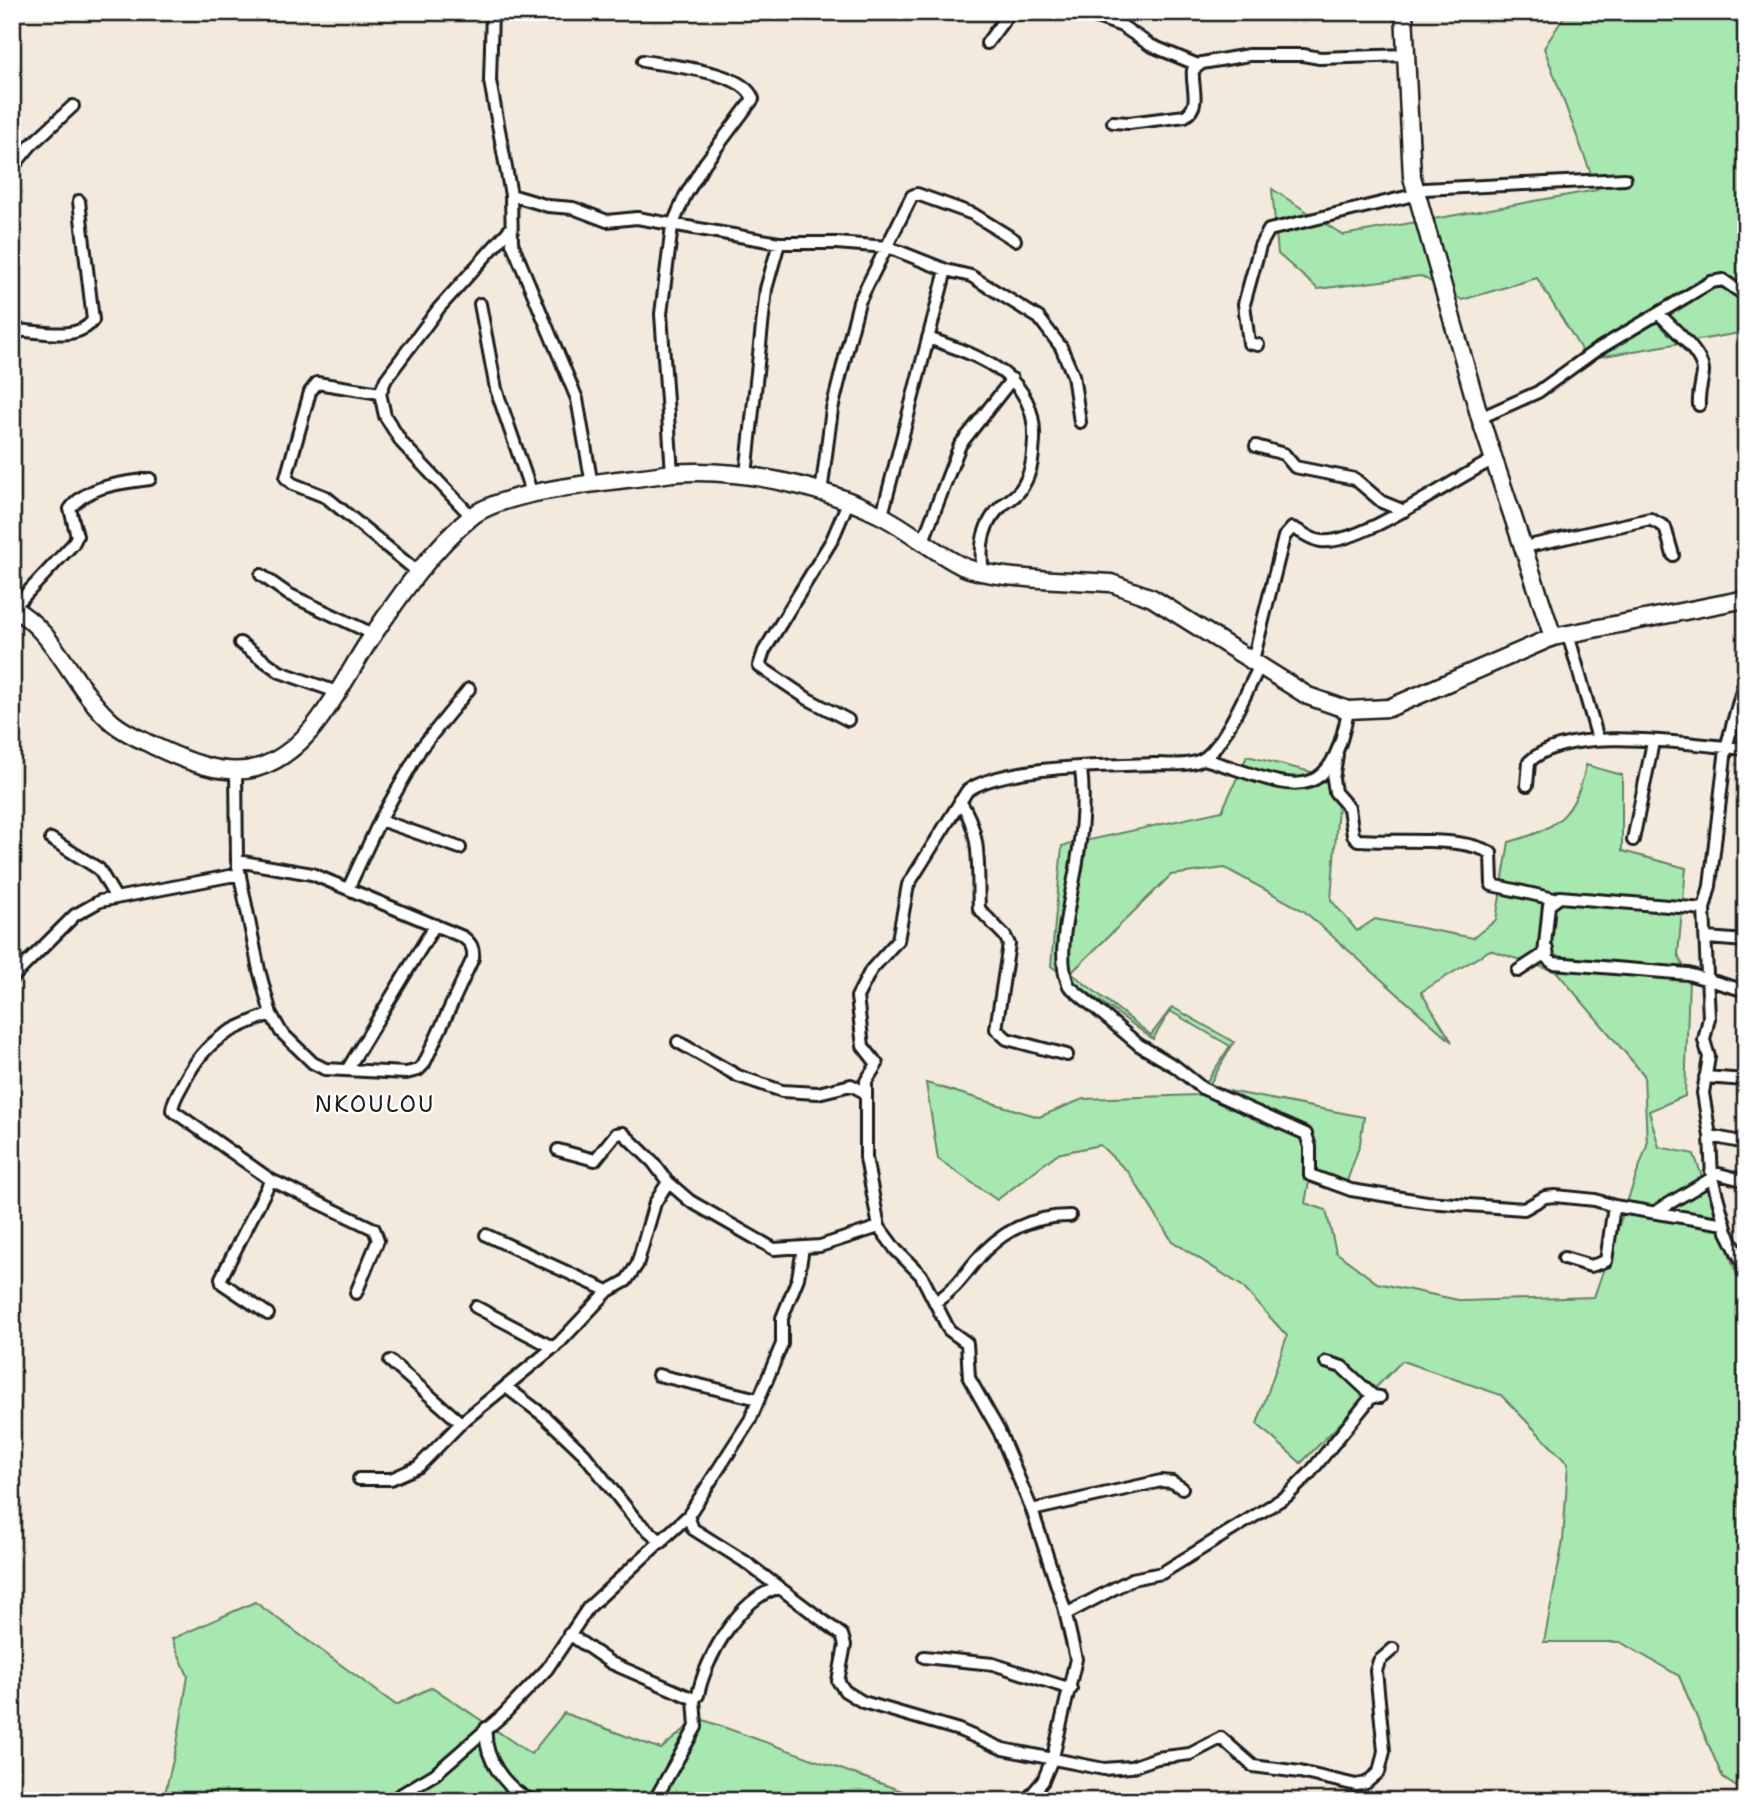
<svg xmlns="http://www.w3.org/2000/svg" width="1758" height="1813" font-family="'Shantell Sans',sans-serif">
<style>
.green{fill:#a7e7b0;stroke:#628266;stroke-width:2;fill-rule:evenodd}
.lines{fill:none;stroke-linecap:round;stroke-linejoin:round}
.street-casing{stroke:#1c1c1c;stroke-width:16}
.secondary-casing{stroke:#1c1c1c;stroke-width:21}
.street{stroke:#fff;stroke-width:10}
.secondary{stroke:#fff;stroke-width:16}
.labels{text-anchor:middle;dominant-baseline:central;stroke-width:5;stroke-linejoin:round;paint-order:stroke}
.quarter-label{font-size:23px;letter-spacing:2px;fill:#1c1c1c;stroke:#fff}
</style>
<rect width="100%" height="100%" fill="#f3e9dc"/>
<filter id="ink" filterUnits="userSpaceOnUse"><feTurbulence type="fractalNoise" baseFrequency=".0143" numOctaves="2"/><feDisplacementMap in="SourceGraphic" scale="14" xChannelSelector="R" yChannelSelector="G"/><feConvolveMatrix kernelMatrix="1 2 1 2 8 2 1 2 1" color-interpolation-filters="sRGB"/></filter>
<g filter="url(#ink)">
<path class="green" d="M1567,12H1746V352L1740,333L1587,359L1537,278L1462,300L1421,276L1318,289L1278,254L1272,189L1343,235L1597,190L1544,48Z
M1247,756L1340,779L1331,900L1357,931L1375,919L1473,938L1496,920L1509,842C1557,829 1576,815 1586,765L1622,775V851L1686,868L1678,954L1689,979L1685,1096L1649,1111L1659,1147L1694,1154L1746,1301V1793L1723,1778L1679,1676L1620,1642H1544L1563,1541L1568,1464L1501,1395L1402,1361L1301,1463L1257,1424L1287,1336L1242,1286L1172,1241L1129,1173L1100,1145L1057,1154L997,1200L938,1159L926,1083L1039,1117L1083,1099L1198,1095L1230,1046L1170,1011L1153,1039L1051,966L1062,846L1222,811ZM1225,868L1304,911L1452,1042L1421,992L1490,950L1557,972L1644,1075L1647,1145L1594,1297L1463,1301L1377,1283L1336,1252L1326,1210L1305,1203L1309,1182L1347,1181L1360,1144L1364,1117L1208,1087L1234,1042L1172,1007L1151,1035L1071,973L1171,875Z
M255,1602L396,1705L432,1687L531,1754L564,1713L661,1749L698,1718L930,1801H163L177,1744L188,1676L172,1639Z"/>
<g class="lines">
<g class="street-casing">
<path id="street" d="M492,12L490,81L511,195L512,243L577,399L592,485
M1082,12L1122,26L1150,45L1198,65
M987,43L1010,12
M643,61C670,66 744,71 753,99L705,163L685,196L672,226L661,314L672,473
M1113,122L1129,123L1185,116C1202,105 1191,87 1193,70L1202,63L1249,55H1303L1320,58L1406,55
M12,168L31,145L73,106
M511,195L548,206L573,208L607,221L637,218L779,243H836L888,247L946,270L971,276L1039,318L1061,347L1073,375L1080,422
M480,304L496,389L532,494
M1660,315C1672,327 1704,355 1703,372C1702,383 1698,394 1699,405
M12,330C37,330 77,343 93,320L79,201
M928,338C979,356 1037,375 1034,440C1033,457 1032,471 1023,486C1018,495 1012,498 1004,504C982,522 979,546 983,572
M1258,345L1249,343L1244,304L1260,246L1269,230L1410,196L1424,189L1625,179
M380,393L317,383L310,392L286,478L293,484L326,497L419,573
M1480,418L1538,392L1595,351L1711,282L1723,280L1746,296
M1256,446L1284,454L1295,467L1355,479L1382,502L1404,511
M746,475L766,289L779,243
M821,493L832,409L859,302L912,196L917,194L973,214L1015,240
M882,515L946,270
M472,517L402,443L385,416L380,393L386,379L439,308L510,229
M923,541L960,445L1012,379
M1524,547L1650,519L1665,527L1673,555
M261,575L288,594L373,634
M13,608L73,544L77,536L70,509C87,485 123,483 150,479
M1568,634L1598,739
M240,643L280,672L337,692
M1253,660L1284,537L1292,528C1302,531 1310,540 1321,541C1360,546 1455,477 1495,459
M1746,676L1726,748L1710,886L1704,909L1709,1018L1704,1040L1709,1057L1703,1093L1710,1136L1712,1178L1727,1232L1742,1262H1746
M848,720L808,699L759,666L764,651L832,540L849,500
M1337,755L1333,779L1335,792L1349,808L1353,835L1358,840C1395,843 1459,835 1491,853L1492,885L1554,899
M1204,759C1284,782 1329,818 1348,710
M1081,769C1085,799 1082,831 1077,862C1072,895 1054,956 1069,986L1139,1045L1176,1067L1202,1088L1306,1134L1310,1147V1175L1351,1190L1427,1202L1524,1209L1545,1197L1555,1196L1595,1200L1614,1206L1725,1224
M236,770L237,861L259,970L271,1014L281,1032L313,1063L325,1069L406,1073L418,1070L424,1064L473,958C474,948 471,943 463,937L312,874L237,861
M1527,785L1529,762C1568,723 1694,745 1746,749
M960,801C983,835 977,870 979,909L1005,936L1009,944L996,1029L1007,1039L1067,1055
M380,820L460,848
M51,839L99,869L116,898
M1633,840L1653,742
M348,889L380,820L421,748L469,689
M1707,938L1746,941
M1547,949L1548,959L1553,963L1688,974L1746,991
M1518,971L1544,954L1549,905L1560,897L1704,909
M12,978L75,915L100,901L240,874
M271,1014C229,1029 207,1039 185,1080C180,1090 173,1099 172,1110L271,1180L374,1229L378,1240L356,1293
M678,1042L738,1076L782,1091L818,1093L851,1085L866,1093
M347,1070L435,925
M1705,1077L1746,1080
M1710,1136L1746,1143
M558,1150L595,1160L616,1134L623,1133L653,1162L668,1182L690,1201L774,1249L820,1246L879,1227
M1711,1172L1746,1181
M1655,1212L1712,1178
M486,1235L608,1291
M1564,1258L1591,1266L1606,1261L1614,1206
M1742,1262L1746,1276
M937,1301C954,1290 962,1278 975,1262C999,1232 1032,1216 1070,1216
M476,1307L554,1348
M268,1314L222,1283L221,1278L271,1180
M390,1361L461,1423
M1326,1362L1342,1367L1373,1396
M658,1375L758,1399
M506,1387L543,1415L584,1454L636,1520L662,1542
M359,1479H391L418,1467L461,1423L560,1342L608,1291L626,1281L637,1265L655,1203L668,1182
M1032,1510L1161,1481L1172,1482L1182,1488
M688,1516L693,1529L744,1561L842,1635L845,1645L838,1681L845,1691L863,1702L959,1730L1003,1749L1104,1769L1131,1767L1157,1758L1190,1754L1221,1738L1253,1766L1300,1772L1356,1785L1366,1783L1379,1772L1384,1751L1376,1671L1379,1661L1393,1649
M1066,1614L1132,1579L1162,1573L1287,1496L1309,1474L1369,1400L1373,1396L1380,1397
M569,1634L611,1663L694,1699
M924,1657L993,1664L1071,1689
M486,1728C483,1758 505,1788 532,1801
M390,1801L435,1774L504,1714L547,1669L588,1608L688,1516L750,1420L782,1344V1318L798,1278L803,1248
M654,1801L696,1727L694,1699L698,1695C705,1659 739,1598 778,1588
M1026,1801L1043,1781L1053,1757L1076,1659L1064,1607L1032,1510L999,1431L969,1378L967,1343L949,1330L921,1275L896,1250L879,1227L866,1158V1081L877,1064L863,1046L857,997L871,970L898,940L908,885L967,791C1003,765 1108,766 1154,764C1170,764 1193,767 1206,757C1226,741 1247,689 1260,666"/>
</g>
<g class="secondary-casing">
<path id="secondary" d="M1404,12L1412,177L1480,418L1553,637
M12,608C57,632 74,690 113,723C125,733 140,739 154,746C184,760 223,777 256,768C314,752 342,680 373,635C401,594 433,548 471,517C507,488 623,481 672,473C738,468 821,485 880,515C909,529 933,552 962,566C992,580 1074,580 1111,583L1152,598L1308,696L1348,710L1389,708L1553,637L1746,599"/>
</g>
<use href="#street" class="street"/>
<use href="#secondary" class="secondary"/>
</g>
</g>
<g class="labels">
<g class="quarter-label">
<text x="375" y="1104">NKOULOU</text>
</g>
</g>
<rect width="1758" height="1813" fill="none" stroke="#fff" stroke-width="42"/>
<rect x="21" y="21" width="1716" height="1771" fill="none" stroke="#1c1c1c" stroke-width="2.5" filter="url(#ink)"/>
</svg>
